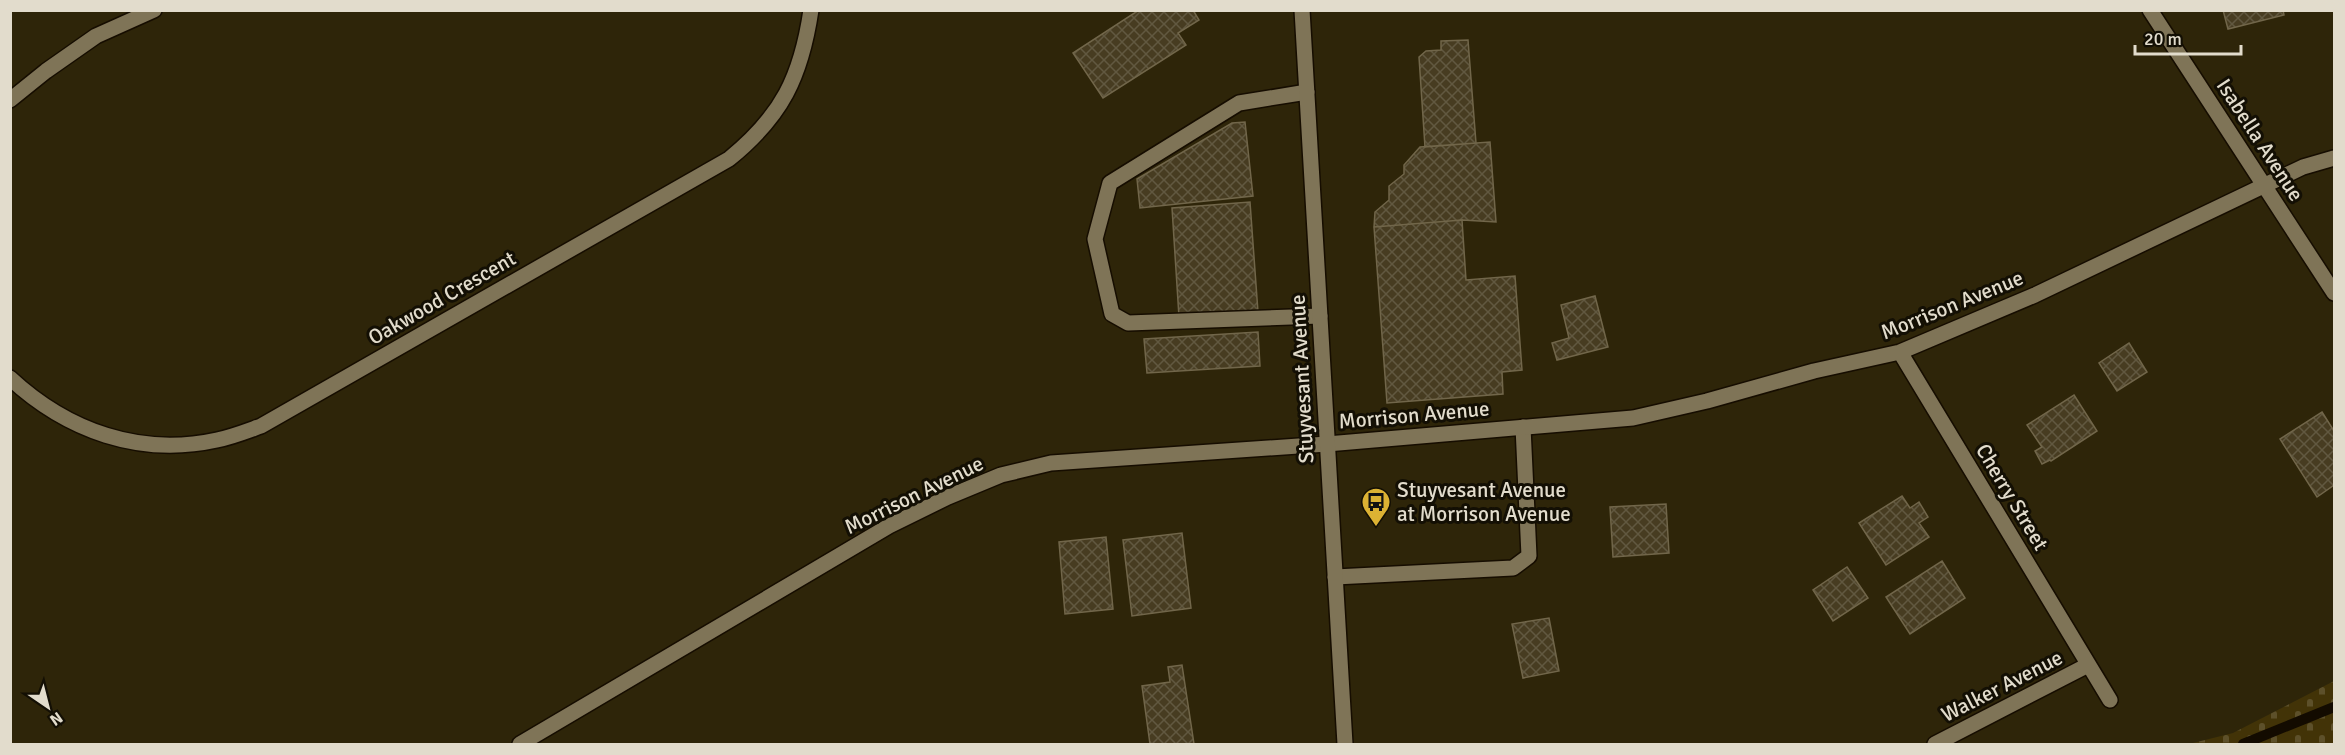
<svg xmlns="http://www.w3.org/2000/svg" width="2345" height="755" font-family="Signika,sans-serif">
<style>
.cemetery{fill:url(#cemetery-stones)}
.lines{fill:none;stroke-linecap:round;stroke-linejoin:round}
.stream{stroke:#130b00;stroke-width:10}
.building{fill:url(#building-cross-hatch);stroke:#71664a;stroke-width:1.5}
.lane-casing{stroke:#160d00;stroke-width:18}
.street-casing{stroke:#160d00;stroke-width:18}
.secondary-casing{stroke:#160d00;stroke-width:18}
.lane{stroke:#7f7457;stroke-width:15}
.street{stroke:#7f7457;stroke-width:15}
.secondary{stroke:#7f7457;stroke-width:15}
.labels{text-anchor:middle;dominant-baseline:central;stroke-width:6;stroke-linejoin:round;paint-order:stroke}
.street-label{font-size:21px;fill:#e2dccc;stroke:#130f04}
.poi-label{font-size:21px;fill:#e2dccc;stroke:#130f04;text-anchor:start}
</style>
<defs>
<pattern id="cemetery-stones" width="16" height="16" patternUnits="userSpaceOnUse" patternTransform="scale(1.5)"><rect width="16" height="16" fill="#423307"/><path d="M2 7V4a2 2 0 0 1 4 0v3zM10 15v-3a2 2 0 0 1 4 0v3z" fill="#5d502a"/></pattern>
<pattern id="building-cross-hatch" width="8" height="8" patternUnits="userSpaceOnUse" patternTransform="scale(1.5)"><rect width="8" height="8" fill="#473c21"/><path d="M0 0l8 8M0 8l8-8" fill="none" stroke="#615840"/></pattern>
</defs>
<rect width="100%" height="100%" fill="#2e2509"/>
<path class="cemetery" d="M2334,681V744H2189L2233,733Z"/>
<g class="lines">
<path class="stream" d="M2243,744L2334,707"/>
</g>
<path class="building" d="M1139,10H1193L1199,20L1178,33L1186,45L1103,98L1073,53Z
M2223,10H2283L2284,15L2228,29Z
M1468,40L1476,143L1425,147L1419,57L1426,51L1441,50V41Z
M1245,122L1253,196L1140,208L1137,179L1232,123Z
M1490,142L1496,222L1462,220L1374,227L1375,212L1389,200V186L1404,174V165L1420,147Z
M1250,202L1258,312L1179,317L1172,208Z
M1462,220L1466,280L1515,276L1522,370L1502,372L1503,394L1387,403L1374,227Z
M1595,296L1608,347L1557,360L1552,343L1569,338L1561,305Z
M1258,332L1260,366L1147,373L1144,339Z
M2129,343L2147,372L2117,391L2099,363Z
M2074,395L2097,431L2051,461L2050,460L2042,464L2035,451L2042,447L2027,425Z
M2322,412L2334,431V485L2317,497L2280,439Z
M1902,496L1910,508L1919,502L1928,517L1919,523L1929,537L1886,565L1859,523Z
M1666,504L1669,553L1613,557L1610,507Z
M1182,533L1191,608L1132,616L1123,540Z
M1106,537L1113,609L1065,614L1059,542Z
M1942,561L1965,598L1910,634L1886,597Z
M1847,567L1868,598L1833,621L1813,590Z
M1549,618L1559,671L1523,678L1512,624Z
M1182,665L1194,744H1150L1142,686L1170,682L1168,667Z"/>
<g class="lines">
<g class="lane-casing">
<path id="lane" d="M1307,92L1239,103L1110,183L1095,239L1112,314L1128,323L1320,316
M1335,577L1513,568L1529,556L1523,427"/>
</g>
<g class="street-casing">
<path id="street" d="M2150,10L2334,293
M10,100L46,71L96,36L154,10
M1900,352L2110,700
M10,378C67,431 140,457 217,440C232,437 247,431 261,426L729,159C782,116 801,77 811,10
M520,744L889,526L948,497L1001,475L1051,463L1327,444L1633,418L1707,401L1814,371L1900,352L2035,295L2303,167L2334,158
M1935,744L2088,665"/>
</g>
<g class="secondary-casing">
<path id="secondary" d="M1302,10L1345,744"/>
</g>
<use href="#lane" class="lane"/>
<use href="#street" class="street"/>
<use href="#secondary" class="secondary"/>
</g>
<defs>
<g id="bus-pin" transform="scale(1.5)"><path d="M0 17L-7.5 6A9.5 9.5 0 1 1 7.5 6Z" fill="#dcb233" stroke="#130f04"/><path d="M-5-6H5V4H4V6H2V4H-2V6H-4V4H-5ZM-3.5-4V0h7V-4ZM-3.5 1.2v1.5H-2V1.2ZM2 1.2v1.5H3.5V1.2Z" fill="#111"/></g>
</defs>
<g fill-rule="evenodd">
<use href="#bus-pin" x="1376" y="502"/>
</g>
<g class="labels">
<g class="street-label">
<text transform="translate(2260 140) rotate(57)">Isabella Avenue</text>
<text transform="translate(442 298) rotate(-30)">Oakwood Crescent</text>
<text transform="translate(1952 305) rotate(-22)">Morrison Avenue</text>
<text transform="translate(1302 379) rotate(-93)">Stuyvesant Avenue</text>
<text transform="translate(1414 415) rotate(-5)">Morrison Avenue</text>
<text transform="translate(914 495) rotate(-26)">Morrison Avenue</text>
<text transform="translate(2012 497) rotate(59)">Cherry Street</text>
<text transform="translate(2002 686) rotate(-27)">Walker Avenue</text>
</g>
<g class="poi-label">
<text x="1397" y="490">Stuyvesant Avenue<tspan x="1397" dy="24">at Morrison Avenue</tspan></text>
</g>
</g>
<rect width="2345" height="755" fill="none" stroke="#e2dccc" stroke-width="24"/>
<g transform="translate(48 707) rotate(145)" stroke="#130f04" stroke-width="4.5" paint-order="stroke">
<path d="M0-4.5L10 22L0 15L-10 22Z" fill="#e2dccc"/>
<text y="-9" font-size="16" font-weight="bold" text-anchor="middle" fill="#e2dccc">N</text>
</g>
<path d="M2135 45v9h106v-9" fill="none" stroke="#e2dccc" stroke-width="3"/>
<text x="2144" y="45" font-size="18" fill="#e2dccc" stroke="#130f04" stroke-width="4.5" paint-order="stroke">20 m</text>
</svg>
